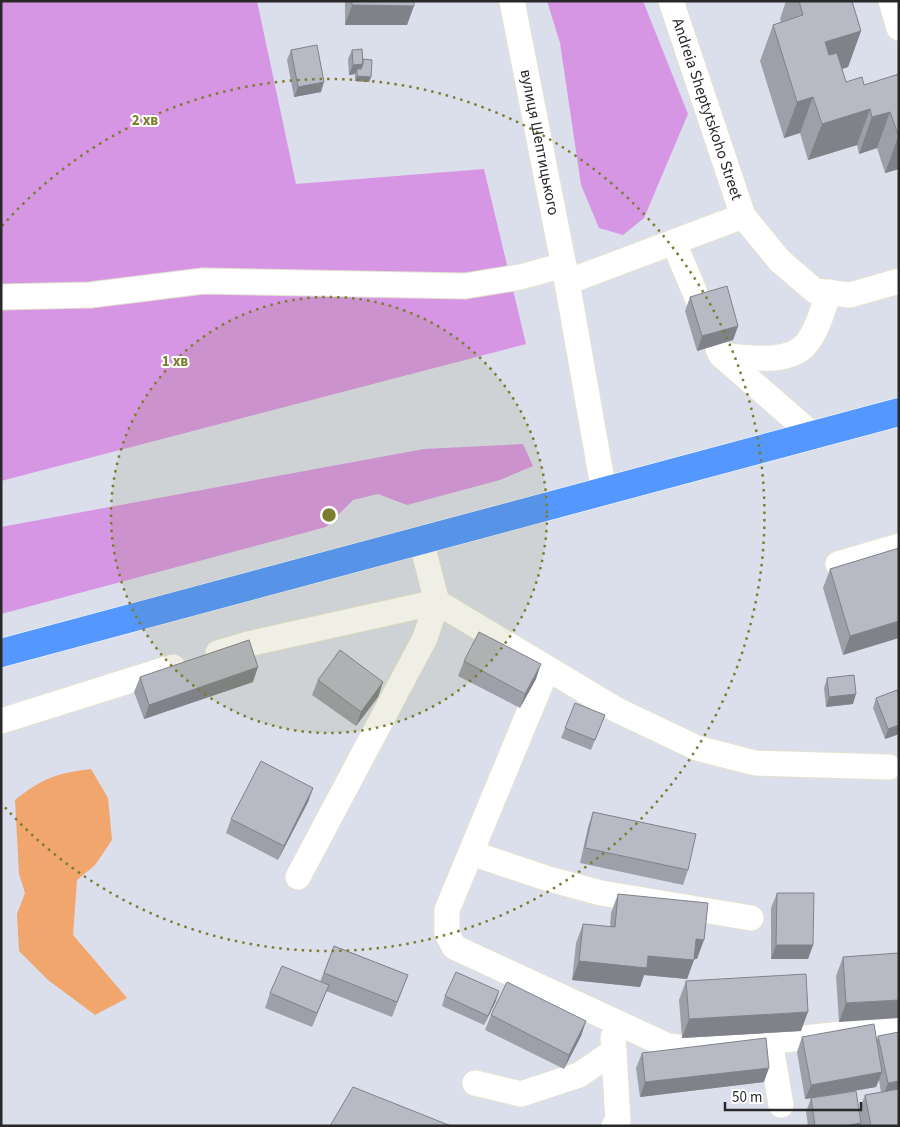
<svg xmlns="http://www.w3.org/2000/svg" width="900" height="1127" font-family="'Source Sans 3',sans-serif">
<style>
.green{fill:#d796e4}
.water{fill:#f0a66c}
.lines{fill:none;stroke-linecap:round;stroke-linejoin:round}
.minor-casing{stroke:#e3e2d0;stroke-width:27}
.highway-casing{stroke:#fff;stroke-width:29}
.minor{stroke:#fff;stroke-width:25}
.highway{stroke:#5397ff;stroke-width:28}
.wall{fill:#9da0a9;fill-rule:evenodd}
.shaded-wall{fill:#808289}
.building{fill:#b7bac4;stroke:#808289}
.ring{fill:none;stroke:#7d7d2f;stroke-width:2.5;stroke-dasharray:2.5 5}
.labels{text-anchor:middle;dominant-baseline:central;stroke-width:4;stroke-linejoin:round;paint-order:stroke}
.street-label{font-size:16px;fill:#292929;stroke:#fff}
.centre{fill:#7d7d2f;stroke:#fff;stroke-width:2.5}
.ring-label{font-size:15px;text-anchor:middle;font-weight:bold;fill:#7d7d2f;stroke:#fff;stroke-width:4;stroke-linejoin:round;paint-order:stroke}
</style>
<rect width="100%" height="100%" fill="#dbdfec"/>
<path class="green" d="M1,1H257L296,184L484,169L526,344L1,481Z
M547,1H643L688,114L644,218L623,235L599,228L581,185L560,43Z
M523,444L533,466L500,480L407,505L378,494L353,500L326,527L1,614V527L424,449Z"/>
<path class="water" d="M91,769L108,798L112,840L95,865L77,880L73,935L127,998L95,1015L48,980L19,951L17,914L25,893L19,874L15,800C43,778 57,773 91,769Z"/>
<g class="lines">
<g class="minor-casing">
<g id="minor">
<path id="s1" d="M512,1L567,282L604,492"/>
<path id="s2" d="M671,1L743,216L780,261L815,291L850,295L899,281"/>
<path d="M891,1L899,28"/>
<path d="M674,243L701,307"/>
<path d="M567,282L743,216"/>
<path d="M1,297L90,295L203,281L465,286L520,277L564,265"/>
<path d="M718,349L721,355L814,436"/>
<path d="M721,355C745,357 789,366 807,343C818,329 823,309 829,292"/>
<path d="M421,540L437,602L617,710L697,748L755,763L889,767"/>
<path d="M838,564L899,546"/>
<path d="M218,653L248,644L437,602"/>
<path d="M547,669L447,910V933L454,947L668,1046L699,1049L899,1028"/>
<path d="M1,721L173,667"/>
<path d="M471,853L549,879L601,893L751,918"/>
<path d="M298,877L425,638L437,602"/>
<path d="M613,1037L618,1121L614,1126"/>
<path d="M770,1041L781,1105"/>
<path d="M475,1083L521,1094L579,1075L614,1051"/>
</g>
</g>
<g class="highway-casing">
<path id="highway" d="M1,653L899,412"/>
</g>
<use href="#minor" class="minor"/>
<use href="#highway" class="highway"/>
</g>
<path class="wall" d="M345,1H414L407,25H345Z
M786,1H852L861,31L848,67L842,69L846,82L864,85L899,74V169L885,173L877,148L859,154L857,145L808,160L800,133L784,138L760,61L773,25L781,22L780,19Z
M291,50L321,92L294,97L287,60Z
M352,50L363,59L371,77L369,82L355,81V74L349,75L348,59Z
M690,297L738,326L733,340L697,351L685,311Z
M899,548L843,655L823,588L830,569Z
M464,661L536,679L520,708L458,676Z
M140,677L253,682L144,719L134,692Z
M827,678L853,704L826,707L824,688Z
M318,680L383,682L378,697L356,726L312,695Z
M876,698L899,734L885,739L873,708Z
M605,715L591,750L561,738L565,728Z
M313,788L308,802L278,860L226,833L231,819Z
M593,812L688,870L683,885L580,863L588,827Z
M777,893L813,945L808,959H771V908Z
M618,894L697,959H694L687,979L644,975L640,987L572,980L576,943L583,924L610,927L611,913Z
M334,946L408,975L392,1017L326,991L312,1027L265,1008L270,993L320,982Z
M899,953L839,1022L836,976L843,957Z
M686,981L801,1031L682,1038L679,1000Z
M445,996L496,1001L484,1025L442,1006Z
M491,1015L586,1021L581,1036L564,1069L485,1030Z
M878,1036L899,1126H808L806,1112L811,1098L805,1099L797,1052L802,1037L876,1041ZM879,1080L881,1092L865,1095L859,1111L837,1094L876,1087Z
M642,1053L764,1082L640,1097L636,1068Z"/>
<path class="shaded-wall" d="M352,5L414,6L407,25H345Z
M861,31L848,67L812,78L825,42Z
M363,64L359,74L357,69L355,74L349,75L353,65Z
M357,76L371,77L369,82L355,81Z
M324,82L321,92L294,97L298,87Z
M813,97L800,133L784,138L797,102Z
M870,109L857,145L808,160L822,124Z
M890,112L877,148L859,154L872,117Z
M898,137L899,169L885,173Z
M738,326L733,340L697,351L702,336Z
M899,621V638L843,655L850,636Z
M541,664L536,679L520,708L525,694Z
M258,667L253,682L144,719L149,705Z
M383,682L378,697L356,726L361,712Z
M856,694L853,704L826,707L829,697Z
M899,725V734L885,739L888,729Z
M313,788L308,802L278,860L284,846Z
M696,939L704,940L697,959L689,958Z
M776,945H813L808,959H771Z
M648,956L694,960L687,979L644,975L640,987L572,980L579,961Z
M329,985L323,1000L312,1027L317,1013Z
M499,991L496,1001L484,1025L488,1016Z
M899,1000V1018L839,1022L846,1003Z
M808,1012L801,1031L682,1038L689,1019Z
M586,1021L581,1036L564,1069L569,1055Z
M769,1068L764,1082L640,1097L645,1082Z
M882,1072L876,1087L805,1099L811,1085Z
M899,1081V1094L882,1098L888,1083Z
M861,1123L860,1126H843Z"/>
<path class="building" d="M352,1H414V6L352,5Z
M799,1H852L861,31L825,42L829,55L837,53L846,82L862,77L864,85L899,74V137L890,112L872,117L870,109L822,124L813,97L797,102L773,25L803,15Z
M317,45L324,82L298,87L291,50Z
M362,49L363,64L353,65L352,50Z
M363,59L372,60L371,77L357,76V69H361L363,64Z
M727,286L738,326L702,336L690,297Z
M899,548V621L850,636L830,569Z
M479,632L541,664L525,694L464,661Z
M249,640L258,667L149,705L140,677Z
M340,650L383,682L361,712L318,680Z
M854,675L856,694L829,697L827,678Z
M897,690L899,695V725L888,729L876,698Z
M575,703L605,715L595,740L565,728Z
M261,761L313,788L284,846L231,819Z
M593,812L696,834L688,870L585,848Z
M777,893H814L813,945H776Z
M618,894L708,903L704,940L696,939L694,960L648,956L647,968L579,961L583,924L615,927Z
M334,946L408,975L397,1002L324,973Z
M899,953V1000L846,1003L843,957Z
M282,966L329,985L317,1013L270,993Z
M456,972L499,991L488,1016L445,996Z
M806,974L808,1012L689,1019L686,981Z
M507,982L586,1021L569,1055L491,1015Z
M874,1024L882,1072L811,1085L802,1037Z
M899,1032V1081L888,1083L878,1036Z
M766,1038L769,1068L645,1082L642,1053Z
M353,1087L451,1126H330Z
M899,1089V1126H871L865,1095Z
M856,1091L861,1123L843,1126H815L811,1098Z"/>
<circle cx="329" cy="515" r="218" fill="#7d7d2f" fill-opacity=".12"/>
<g class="ring">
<circle cx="329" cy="515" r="218"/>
<path d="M2 226A436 436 0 1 1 2 804"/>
</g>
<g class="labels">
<g class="street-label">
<text stroke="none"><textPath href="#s2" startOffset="114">Andreia Sheptytskoho Street</textPath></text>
<text stroke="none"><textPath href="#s1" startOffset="144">вулиця Шептицького</textPath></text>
</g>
</g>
<circle cx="329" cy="515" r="8" class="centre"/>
<g class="ring-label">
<text x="145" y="125">2 хв</text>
<text x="175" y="366">1 хв</text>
</g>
<rect width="900" height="1127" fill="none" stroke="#292929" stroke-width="5"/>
<path d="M725 1102v8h136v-8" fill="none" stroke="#292929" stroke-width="2.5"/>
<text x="732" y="1102" font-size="15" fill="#292929" stroke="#ffffff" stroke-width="4" paint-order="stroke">50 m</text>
</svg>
